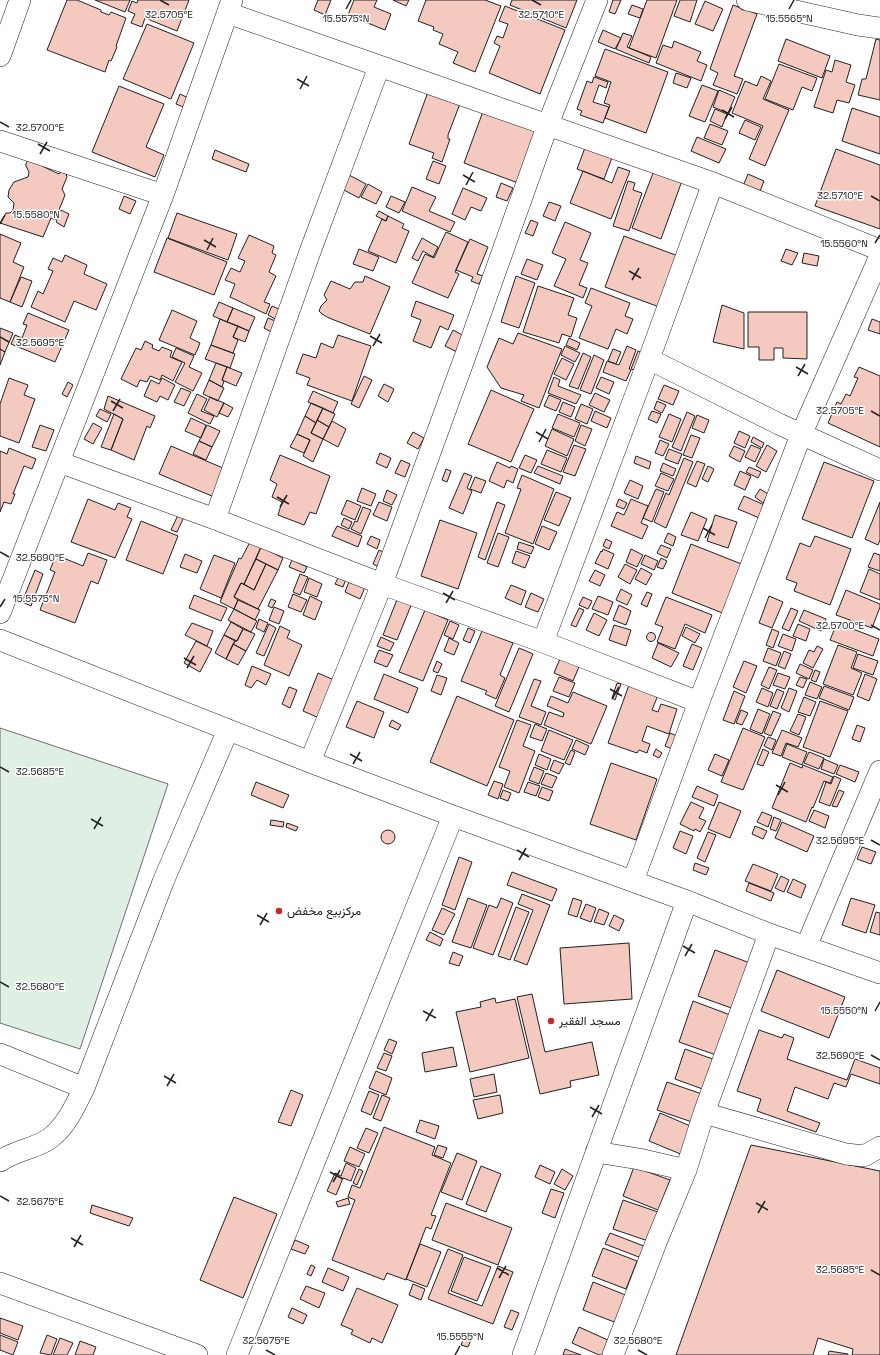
<svg xmlns="http://www.w3.org/2000/svg" width="880" height="1355" font-family="'Space Grotesk',Vazirmatn,sans-serif">
<style>
.green{fill:#e0efe3;stroke:#6f6f6f}
.building{fill:#f3c9c0;stroke:#222}
.lines{fill:none;stroke-linecap:round;stroke-linejoin:round}
.minor-casing{stroke:#222;stroke-width:22}
.minor{stroke:#fff;stroke-width:21}
.ticks{fill:none;stroke:#222;stroke-width:1.5}
.poi-dot{fill:#c62828;stroke:#fff;stroke-width:1.5}
.labels{text-anchor:middle;dominant-baseline:central;stroke-width:3;stroke-linejoin:round;paint-order:stroke}
.poi-label{font-size:12px;fill:#222;stroke:#fff;text-anchor:start}
.ticks-label{font-size:10px;text-anchor:middle;fill:#222;stroke:#fff;stroke-width:3;stroke-linejoin:round;paint-order:stroke}
</style>
<rect width="100%" height="100%" fill="#fff"/>
<path class="green" d="M0,728L168,784L80,1049L0,1023Z"/>
<path class="building" d="M67,0H77L101,10V12L109,15L111,12L126,18L116,46L117,47L111,61L109,60L105,72L47,50Z
M95,0H130L125,12Z
M138,0H189L177,31L145,18L142,27L131,23L135,14L128,11L132,1L137,3Z
M318,0H331L325,15L314,10Z
M354,0H377L374,7L391,14L385,30L348,15Z
M393,0H409L406,6Z
M426,0H485L501,6L475,72L453,63L458,52L439,44L443,34L433,30L434,27L418,21Z
M512,0H577L566,28L510,5Z
M613,0H621L615,14L609,12Z
M647,0H677L656,58L629,48Z
M680,0H697L690,22L674,16Z
M705,1L723,9L713,31L695,24Z
M632,5L643,9L640,18L628,14Z
M733,5L757,14L734,76L743,79L737,94L713,85L718,73L710,69Z
M505,6L565,30L540,94L489,73L500,46L494,43L497,36L503,38L508,24L499,21Z
M147,24L194,43L171,99L123,79Z
M603,30L621,38L615,49L598,42Z
M623,33L632,36L627,47L651,57L649,63L616,49Z
M786,39L830,56L822,78L778,61Z
M876,39L880,40V100L858,95L862,79H866Z
M674,41L701,52L697,61L707,65L701,81L656,63L663,45L672,48Z
M605,49L668,72L646,133L605,118L610,105L604,103L611,82L595,76Z
M835,60L851,65L846,82L855,85L849,103L837,100L833,113L814,107L826,70L832,72Z
M779,64L817,78L812,91L802,87L793,110L765,99Z
M676,73L691,78L687,88L673,83Z
M761,76L771,81L763,99L789,110L765,166L749,159L763,126L732,113L745,81L757,86Z
M594,77L608,82L606,88L599,85L593,102L609,107L603,123L580,115L582,111L577,109L587,81L592,83Z
M702,85L718,91L705,122L689,116Z
M119,86L164,104L146,147L164,155L155,177L92,152Z
M429,89L461,101L448,135V139H450L442,162L432,158L434,153L409,144Z
M719,90L735,97L728,113L713,107Z
M180,94L195,101L191,110L176,104Z
M485,106L543,127L521,184L464,163Z
M852,108L880,117V154L842,141Z
M715,109L727,114L722,127L710,121Z
M745,120L761,127L755,140L739,133Z
M710,124L728,131L722,145L704,138Z
M697,137L726,149L719,163L691,151Z
M586,145L613,155L604,179L577,169Z
M836,149L880,165V229L815,206Z
M215,150L249,164L246,172L212,159Z
M30,157L39,161L42,166L59,174L61,171H65L67,177L62,189L65,195L55,220L51,218L43,237L0,223L6,213H10L13,210L14,203L8,197L9,190L14,182L28,177L29,172L26,166V163Z
M433,161L446,166L439,184L426,179Z
M618,167L630,171L611,219L570,203L583,171L612,183Z
M655,168L683,178L661,239L632,228Z
M748,174L764,181L759,194L743,186Z
M349,175L366,184L359,198L342,189Z
M628,181L635,183L633,190L642,193L629,231L613,226Z
M501,183L513,188L507,201L496,197Z
M368,184L382,192L376,204L361,197Z
M412,187L436,197L429,211L455,222L450,232L402,211Z
M463,188L487,198L481,211L471,207L465,220L452,214Z
M124,196L136,201L130,214L119,209Z
M391,196L405,202L399,213L386,207Z
M549,202L561,206L555,221L543,216Z
M61,210L69,214L64,227L56,222Z
M379,211L388,216L386,221L376,216Z
M177,213L237,234L228,260L168,238Z
M388,216L404,224L402,228L409,231L396,263L368,251L382,219L386,221Z
M531,220L538,223L533,236L525,233Z
M565,222L591,233L580,260L588,263L579,285L587,288L583,298L554,286L566,259L552,253Z
M446,232L468,242L455,272L459,274L448,298L412,283L425,254L434,258Z
M0,234L21,243L13,262L24,267L10,302L0,298Z
M249,235L274,246L272,253L276,255L269,272L276,276L264,302L270,304L266,314L230,297L235,284L225,280L231,268L240,272L245,261L238,258Z
M624,236L681,257L662,308L605,287Z
M167,238L227,262L214,295L154,272Z
M422,238L438,247L433,257L423,251L418,261L412,258Z
M470,239L488,247L477,274L483,276L479,284L471,281L473,277L456,270Z
M359,249L379,257L373,271L353,264Z
M786,249L798,253L792,265L781,261Z
M804,253L819,256L817,266L802,263Z
M65,255L87,265L84,274L107,284L96,310L74,301L65,322L31,307L38,291L43,294L53,271L48,269L53,258L62,262Z
M527,259L543,265L537,280L521,274Z
M365,276L390,287L370,334L329,318L322,314L319,311L321,306L327,300L324,295L331,281L350,289L355,282H363Z
M516,276L535,283L519,328L501,322Z
M21,277L32,281L22,307L10,302Z
M538,286L574,298L568,315L577,318L571,337L562,334L559,343L523,332Z
M591,288L630,303L625,316L633,319L627,334L616,329L608,349L579,338L592,306L585,303Z
M416,301L454,315L448,330L440,326L431,348L413,341L421,320L411,316Z
M219,302L233,308L227,322L213,316Z
M722,305L744,313V349L713,342Z
M272,306L281,310L277,320L268,315Z
M233,308L255,317L249,331L227,322Z
M172,310L197,321L190,338L200,343L195,355L159,340Z
M748,312H807V359L783,358V348H774V360H759V347H748Z
M28,313L69,330L55,362L11,344L15,335L22,338L27,325L23,324Z
M268,318L278,322L273,333L264,328Z
M220,319L238,326L233,337L238,340L233,353L211,345Z
M872,319L880,322V334L868,330Z
M238,326L249,331L245,342L233,337Z
M0,328L13,333L5,352L0,349Z
M453,330L468,338L459,353L445,346Z
M518,333L562,349L539,408L521,401L524,395L501,388L487,367L499,338L513,344Z
M338,335L371,346L352,401L307,385L310,378L296,373L303,354L316,358L321,343L333,348Z
M569,338L580,343L577,350L566,345Z
M145,341L153,345L152,348L159,351L162,347L172,351L170,357L182,362L173,381L162,375L160,380L150,376L147,382L140,380L137,387L121,379L136,348L141,350Z
M211,345L235,354L230,368L205,359Z
M565,346L580,353L575,362L561,355Z
M627,346L636,350L629,369L631,370L626,381L603,372L607,361L619,365Z
M176,348L194,356L189,367L202,373L193,391L175,382L185,363L172,357Z
M0,349L5,352L0,365Z
M613,349L621,352L616,364L608,361Z
M638,351L647,355L640,372L631,369Z
M583,353L591,357L578,389L569,386Z
M594,355L604,360L591,394L580,390Z
M562,358L574,364L566,380L554,374Z
M216,363L227,367L222,380L224,381L222,387L209,380Z
M227,367L242,373L236,386L222,380Z
M859,367L880,376V447L828,423L837,402L841,404L846,394L850,396L858,378L854,377Z
M364,376L372,380L359,408L351,404Z
M554,377L560,380L558,386L581,395L576,404L548,393Z
M601,377L614,382L609,394L596,388Z
M9,378L28,385L24,395L35,399L19,443L0,436V404Z
M162,378L175,385L168,400L160,396L157,402L144,396L151,380L159,384Z
M209,380L224,388L218,401L203,394Z
M68,382L73,385L67,397L62,394Z
M384,384L394,389L388,402L378,396Z
M664,385L679,391L673,405L658,399Z
M181,388L191,392L184,406L174,402Z
M491,390L534,409L511,462L468,444Z
M313,391L338,402L333,413L308,402Z
M595,393L610,400L604,412L589,405Z
M197,394L207,399L201,411L214,416L210,424L188,413Z
M549,395L561,400L556,411L544,406Z
M108,396L155,416L150,428L147,426L134,460L111,450L123,419L104,409Z
M210,397L224,403L217,417L204,410Z
M657,401L666,405L662,413L654,409Z
M563,402L575,407L571,417L559,412Z
M224,403L233,408L228,417L219,413Z
M311,403L323,408L316,423L305,416Z
M581,404L593,409L587,424L575,419Z
M323,408L335,414L329,427L317,420Z
M100,409L111,414L107,422L96,416Z
M595,411L611,418L607,428L591,421Z
M652,411L661,414L657,423L648,419Z
M687,412L695,416L681,451L672,447Z
M114,414L123,419L111,450L101,447Z
M558,414L580,423L574,437L552,428Z
M669,414L681,419L672,442L659,437Z
M697,415L709,420L704,433L692,428Z
M305,416L316,423L311,433L323,439L313,462L303,456L310,440L297,434Z
M191,418L206,425L201,438L185,431Z
M317,420L329,427L323,439L311,433Z
M332,421L346,429L338,447L323,439Z
M93,423L102,428L93,444L84,439Z
M40,425L54,430L46,451L32,447Z
M207,425L220,431L212,447L199,441Z
M581,425L592,429L585,446L575,441Z
M552,429L574,439L567,456L545,446Z
M739,431L750,436L745,448L734,443Z
M413,432L424,438L418,449L407,443Z
M297,434L310,440L304,453L290,447Z
M691,435L700,438L692,458L683,455Z
M753,437L764,443L762,448L751,442Z
M660,440L669,444L663,456L655,453Z
M199,441L212,447L206,460L193,454Z
M574,445L586,449L575,476L563,472Z
M751,445L761,449L755,462L745,457Z
M767,445L777,451L766,472L756,466Z
M171,446L230,471L219,499L159,474Z
M734,446L745,451L740,462L729,456Z
M9,448L36,459L32,469L24,466L13,494H15L11,504L4,502L0,512V451L7,454Z
M669,449L682,454L678,464L665,459Z
M547,450L567,458L561,472L541,464Z
M380,453L391,458L387,468L376,463Z
M280,455L330,476L316,514L310,512L304,525L278,515L282,502L272,497L277,484L270,480Z
M525,455L537,460L531,473L519,468Z
M636,456L651,462L649,469L634,463Z
M684,458L693,462L666,528L654,522L666,493L669,495Z
M401,460L410,464L405,477L395,473Z
M697,461L705,464L696,487L687,483Z
M497,462L510,468L511,466L518,469L513,483L507,480L504,488L489,481Z
M824,462L874,481L852,538L802,519Z
M663,463L676,469L673,476L660,471Z
M538,466L563,476L560,484L534,473Z
M708,466L714,469L708,482L702,479Z
M749,467L761,472L758,478L746,472Z
M446,469L451,471L447,482L442,480Z
M740,471L751,476L745,490L734,485Z
M464,473L472,476L467,488L472,491L463,514L449,508Z
M661,473L674,479L668,491L655,486Z
M522,475L554,489L533,544L505,533L521,489L517,488Z
M475,477L486,481L481,493L470,489Z
M630,480L643,486L638,499L624,493Z
M362,488L376,494L371,506L357,501Z
M656,489L664,492L652,522L643,518Z
M760,489L768,494L763,503L755,497Z
M387,490L397,495L392,505L383,501Z
M556,492L571,498L559,526L544,520Z
M744,496L769,507L764,520L738,509Z
M88,499L115,510L118,503L131,508L127,517L132,519L115,558L71,542Z
M619,499L627,503L624,509L616,506Z
M631,499L648,506L641,523L648,526L642,539L611,526L617,512L624,515Z
M347,500L361,506L355,520L341,514Z
M379,502L392,507L387,521L373,515Z
M497,502L505,505L485,560L478,557Z
M880,502V540L878,545L865,539Z
M363,507L371,510L361,534L351,529L355,521L357,522Z
M691,512L707,519L698,541L681,535Z
M178,515L184,517L177,532L171,530Z
M715,515L737,522L728,548L707,541Z
M344,518L352,522L349,529L341,525Z
M440,520L477,533L458,589L421,576Z
M141,521L178,536L163,574L126,560Z
M337,526L362,536L358,547L332,536Z
M542,526L557,532L549,550L535,544Z
M498,533L509,537L498,567L487,563Z
M668,533L676,537L673,546L664,542Z
M371,536L380,540L377,549L367,544Z
M815,536L851,549L830,605L794,591L797,583L786,579L800,543L810,547Z
M606,539L612,542L609,549L603,546Z
M250,542L261,547L244,584L241,583L234,597L238,600L234,609L220,602L239,558L241,559Z
M519,542L534,547L531,554L517,549Z
M691,544L744,565L725,614L672,593Z
M661,545L671,549L667,558L657,553Z
M261,547L283,558L278,570L256,559Z
M603,549L614,554L608,569L595,563L601,551L602,552Z
M631,549L643,555L637,567L626,562Z
M379,550L385,553L379,567L373,564Z
M516,551L530,556L525,568L512,563Z
M88,553L107,560L98,584L91,581L75,623L40,610L55,572L50,570L56,555L83,566Z
M874,553L880,555V571L868,567Z
M185,554L202,561L197,573L180,567Z
M214,555L235,563L221,598L200,589Z
M645,555L658,561L654,570L641,564Z
M661,558L667,561L663,569L657,567Z
M256,559L266,564L254,590L244,584Z
M292,560L307,567L304,573L289,567Z
M266,564L278,570L258,609L234,597L241,583L254,590Z
M625,564L637,570L630,584L618,577Z
M641,568L652,574L646,585L635,579Z
M869,569L880,574V600L860,592Z
M35,570L43,574L31,606L22,602Z
M595,570L605,575L600,586L589,581Z
M300,574L308,577L300,595L293,592Z
M339,576L346,579L343,587L335,584Z
M309,578L322,584L317,597L304,592Z
M350,579L366,585L360,599L345,592Z
M511,585L526,591L521,605L505,598Z
M621,589L632,595L627,605L616,600Z
M846,590L880,604V607L872,628L836,615Z
M647,592L652,594L647,607L641,604Z
M531,593L544,599L538,612L525,607Z
M293,594L307,600L301,612L288,607Z
M194,595L227,608L221,621L189,608Z
M310,596L322,602L315,620L303,615Z
M598,596L613,602L608,615L592,609Z
M769,596L783,602L772,628L759,623Z
M398,597L412,603L397,640L383,635Z
M583,597L592,601L588,609L579,605Z
M666,597L712,615L705,633L685,624L675,649L657,642L663,627L655,624Z
M271,599L276,601L272,608L268,606Z
M238,600L260,610L255,620L234,609Z
M619,605L631,611L626,625L613,620Z
M274,607L284,611L279,624L269,620Z
M579,608L584,610L576,627L571,625Z
M791,608L798,611L789,631L782,628Z
M234,609L257,621L251,632L228,620Z
M425,610L448,620L423,681L399,672Z
M804,610L826,619L821,631L799,621Z
M594,613L607,620L599,636L586,630Z
M259,619L268,623L264,632L256,628Z
M450,621L459,625L453,639L444,635Z
M231,622L243,629L237,641L224,635Z
M192,623L213,631L207,646L185,635Z
M837,623L879,639L873,656L830,640Z
M269,624L276,628L264,656L256,653Z
M798,624L810,629L806,641L793,636Z
M614,625L631,630L626,646L609,640Z
M280,626L290,631L287,638L302,645L289,676L264,665Z
M686,627L700,634L695,643L682,636Z
M468,628L475,631L470,643L463,640Z
M243,629L255,634L246,651L233,644L235,641H237Z
M772,629L779,632L773,648L766,645Z
M482,631L513,643L500,675L505,678L496,699L485,694L487,691L461,681Z
M646.5 637a4.5 4.5 0 1 1 9 0a4.5 4.5 0 1 1-9 0Z
M783,634L796,639L792,651L778,646Z
M224,635L235,641L226,659L215,653Z
M381,637L394,643L390,651L377,646Z
M449,638L459,643L454,655L444,651Z
M196,641L212,649L200,672L184,663Z
M658,643L679,653L671,667L652,658Z
M233,644L246,651L238,665L226,659Z
M692,644L702,648L693,670L683,666Z
M838,645L857,652L851,668L862,673L853,695L823,684Z
M817,646L823,649L813,668L803,663L809,650L814,652Z
M519,648L533,654L509,712L495,706Z
M768,648L781,653L776,666L763,661Z
M379,650L393,655L387,667L374,662Z
M784,651L791,654L785,669L778,666Z
M562,654L581,662L573,681L554,673Z
M858,654L878,661L873,675L853,668Z
M437,661L442,664L438,673L433,671Z
M744,661L757,666L746,693L733,687Z
M800,664L813,670L809,679L796,673Z
M252,666L271,674L266,685L257,680L251,688L245,685Z
M769,667L777,670L769,689L761,685Z
M815,670L820,672L816,682L811,680Z
M318,673L334,680L319,718L303,711Z
M778,673L790,677L785,689L773,685Z
M384,674L418,688L408,713L374,699Z
M865,674L877,679L869,701L857,696Z
M437,675L447,678L441,695L431,691Z
M559,677L575,683L569,697L553,691Z
M800,677L807,679L803,688L796,685Z
M534,679L541,681L531,706L546,712L541,725L519,717Z
M810,682L822,687L817,699L805,695Z
M617,683L621,684L615,700L612,698Z
M629,685L658,695L652,710L658,712L661,704L677,709L669,734L647,726L642,741L650,744L647,753L639,750L637,753L608,743Z
M824,686L854,697L849,710L819,698Z
M289,687L297,690L290,708L282,704Z
M762,688L773,693L768,707L756,702Z
M789,688L797,691L789,712L781,708Z
M777,689L784,692L777,709L770,706Z
M734,691L745,696L734,724L723,720Z
M573,692L607,706L591,744L544,725L549,712L563,717L564,713L547,706L551,696L568,703Z
M457,696L514,720L487,786L430,762Z
M804,697L816,702L810,716L798,712Z
M357,701L384,712L374,738L346,727Z
M820,701L848,711L830,757L803,747Z
M758,709L770,714L762,734L750,729Z
M741,710L748,713L742,725L736,723Z
M773,711L781,714L771,736L764,733Z
M798,714L806,717L799,735L790,731Z
M392,720L401,725L398,730L389,726Z
M517,720L531,725L523,746L535,751L519,793L504,787L510,771L499,767Z
M535,724L547,729L542,741L530,737Z
M857,725L865,728L860,742L852,739Z
M743,728L765,737L743,790L721,782Z
M549,730L573,740L564,760L541,751Z
M782,730L802,738L798,747L786,743L781,756L772,753Z
M670,733L677,736L672,749L665,746Z
M768,737L776,740L772,750L764,746Z
M576,740L589,746L585,755L572,749Z
M787,744L807,752L802,765L782,757Z
M656,749L662,753L659,758L653,755Z
M763,749L769,752L763,766L757,764Z
M571,750L575,752L570,765L565,763Z
M809,752L824,758L819,769L804,763Z
M539,754L551,759L547,770L535,765Z
M715,754L729,760L722,776L708,770Z
M824,759L838,765L834,774L821,769Z
M554,760L564,764L559,774L550,770Z
M611,763L657,779L636,840L590,824Z
M790,763L802,768L803,765L833,777L830,783L824,781L813,808L812,807L806,822L772,808Z
M840,765L859,772L855,782L836,774Z
M534,767L544,771L539,784L529,780Z
M546,773L557,777L552,788L541,784Z
M834,776L841,779L830,806L819,802L826,782L831,784Z
M494,781L503,784L498,799L488,795Z
M256,782L289,795L283,808L251,795Z
M528,782L540,786L536,796L524,792Z
M697,786L718,795L714,806L692,797Z
M542,787L553,791L549,801L538,797Z
M503,790L511,793L508,801L500,798Z
M839,790L844,792L837,807L832,806Z
M691,802L704,808L699,818L706,821L700,832L695,829L694,831L680,824Z
M719,802L741,811L730,838L708,829Z
M814,810L829,816L825,828L809,821Z
M762,812L772,816L768,827L757,822Z
M774,817L781,820L776,831L770,829Z
M271,820L284,822L283,827L270,825Z
M782,822L814,836L807,852L775,838Z
M287,823L298,827L296,831L286,827Z
M755,826L767,831L763,839L752,834Z
M381 837a7 7 0 1 1 14 0a7 7 0 1 1-14 0Z
M680,831L693,836L686,854L673,848Z
M708,832L716,835L705,862L697,858Z
M862,847L876,852L871,864L857,859Z
M459,857L472,862L455,910L442,905Z
M695,863L709,868L706,875L693,870Z
M753,864L778,874L771,891L745,881Z
M512,872L557,889L552,901L507,885Z
M781,876L789,880L784,892L775,888Z
M793,879L806,885L801,898L787,892Z
M749,883L774,893L771,901L746,891Z
M522,894L550,905L527,965L514,960L533,910L518,904Z
M468,898L487,905L471,948L452,942Z
M501,898L513,903L493,955L473,948L489,905L497,908Z
M573,898L582,901L577,917L568,914Z
M851,898L875,905L866,933L842,925Z
M586,904L596,908L591,922L580,918Z
M516,907L529,912L510,960L498,956Z
M442,908L455,914L444,935L432,930Z
M599,909L609,913L604,925L594,922Z
M876,912L880,913V935L870,932Z
M614,915L624,920L619,931L609,926Z
M430,932L443,939L440,946L426,940Z
M629,943L632,999L564,1004L560,948Z
M715,950L750,963L734,1009L698,996Z
M453,952L463,956L459,966L449,963Z
M777,970L845,997L829,1038L761,1011Z
M532,994L545,1052L592,1042L599,1075L570,1081L571,1087L540,1094L517,997Z
M495,998L496,1003L515,999L529,1058L470,1072L456,1012L481,1007L480,1002Z
M693,1001L733,1016L719,1056L679,1042Z
M759,1030L782,1038L784,1034L794,1038L787,1059L847,1080L855,1059L880,1068V1084L851,1074L846,1087L834,1083L828,1099L795,1087L787,1111L820,1123L816,1132L757,1111L761,1099L737,1091Z
M389,1039L397,1042L392,1054L384,1050Z
M453,1047L457,1066L425,1072L422,1053Z
M685,1049L718,1061L708,1091L675,1079Z
M384,1053L392,1056L386,1071L377,1068Z
M376,1071L392,1078L386,1095L369,1088Z
M494,1074L497,1092L474,1097L470,1079Z
M667,1082L705,1095L695,1123L657,1110Z
M291,1090L303,1095L291,1126L278,1122Z
M369,1091L379,1095L371,1115L361,1111Z
M382,1095L390,1098L381,1121L373,1118Z
M500,1095L503,1113L478,1119L473,1100Z
M660,1113L695,1128L683,1155L649,1141Z
M420,1120L439,1126L435,1139L416,1132Z
M384,1127L435,1147L432,1155L451,1163L431,1215L436,1216L431,1229L426,1227L406,1280L387,1273L384,1280L332,1260L355,1200L348,1197L352,1185L360,1188Z
M366,1128L378,1133L369,1153L357,1148Z
M438,1145L447,1148L443,1158L434,1155Z
M751,1145L880,1171V1355H852L853,1349L818,1338L813,1355H676Z
M350,1147L365,1154L359,1167L344,1161Z
M457,1153L477,1161L462,1200L441,1192Z
M346,1163L356,1168L351,1181L343,1178L336,1195L327,1191L335,1173L341,1176Z
M540,1165L555,1172L550,1184L535,1177Z
M481,1166L501,1174L486,1212L466,1204Z
M634,1167L670,1180L658,1210L623,1196Z
M359,1169L363,1171L357,1185L353,1183Z
M562,1169L573,1176L565,1190L554,1184Z
M551,1189L564,1193L555,1218L542,1213Z
M234,1197L277,1214L243,1298L200,1280Z
M348,1198L350,1204L338,1207L336,1202Z
M623,1200L658,1212L648,1241L613,1229Z
M446,1203L512,1228L498,1265L432,1240Z
M92,1205L133,1218L129,1226L90,1213Z
M610,1233L649,1248L644,1259L605,1244Z
M295,1240L309,1246L305,1254L291,1249Z
M420,1244L441,1252L427,1287L406,1279Z
M603,1248L637,1261L626,1289L592,1276Z
M448,1249L463,1255L448,1293L482,1306L498,1266L513,1272L493,1324L428,1299Z
M464,1257L491,1267L477,1301L451,1291Z
M311,1265L315,1267L311,1276L307,1274Z
M328,1268L349,1277L343,1291L322,1282Z
M593,1282L628,1296L617,1323L583,1310Z
M413,1284L425,1289L421,1300L409,1295Z
M306,1286L325,1293L319,1308L300,1299Z
M357,1288L398,1305L382,1343L372,1338L370,1343L351,1334L353,1330L341,1325Z
M292,1308L307,1315L303,1324L288,1317Z
M511,1310L519,1313L512,1330L504,1327Z
M0,1318L23,1326L18,1340L0,1333Z
M579,1327L610,1341L604,1355H599L572,1343Z
M0,1335L18,1342L13,1355L0,1350Z
M47,1335L57,1339L51,1355L40,1353Z
M464,1337L471,1340L468,1347L461,1345Z
M60,1338L73,1343L67,1355H53Z
M80,1341L96,1347L93,1355H75Z
M565,1349L581,1355H563Z
M829,1351L848,1354V1355H828Z"/>
<g class="lines">
<g class="minor-casing">
<path id="minor" d="M747,0L858,25L880,28
M228,13C389,71 552,125 713,183
M0,56L20,0
M0,141L163,195
M649,359L779,424L880,470
M59,462L215,519L382,584L543,642L699,702
M215,519L311,249L379,67
M0,613L163,195L232,0
M0,640L310,762L453,816L687,901L769,934L880,973
M543,642L649,359L713,183L880,250
M310,762L382,584L466,354L548,124L597,0
M633,881L699,702L801,435L880,256
M806,947L880,771
M0,1054L84,1088
M704,1113L846,1154L864,1156L880,1147
M596,1152L639,1159L686,1170
M0,1161C15,1151 36,1148 49,1139C66,1127 75,1106 84,1088L163,882L228,730
M0,1283L197,1355
M237,1355L453,816
M523,1355L687,901
M613,1355L657,1240L686,1170L704,1113L769,934"/>
</g>
<use href="#minor" class="minor"/>
</g>
<path class="ticks" d="M160,0L169,5M532,0L541,5M346,9L351,0M789,9L794,0M297,79L309,86M300,89L307,76M722,110L734,117M725,119L732,107M0,122L9,127M38,144L50,151M40,154L47,142M463,175L475,182M466,185L473,172M871,196L880,201M0,224L5,215M204,240L216,247M875,243L880,235M207,250L213,238M629,271L641,278M632,280L639,268M370,336L382,343M0,337L9,342M373,346L380,334M796,367L808,374M798,376L805,364M111,401L123,408M113,411L120,399M871,411L880,416M536,432L548,439M539,442L546,429M277,497L289,504M280,507L287,495M703,528L715,535M705,538L712,525M0,552L9,557M443,593L455,600M446,603L453,591M0,607L5,599M871,625L880,630M184,658L196,665M187,668L194,656M610,689L622,696M612,699L619,687M350,754L362,761M353,764L360,752M0,767L9,772M776,785L788,792M778,795L785,782M91,819L103,826M94,829L101,817M871,840L880,845M517,850L529,857M519,860L526,848M257,915L269,922M260,925L267,913M683,946L695,953M685,956L692,944M0,982L9,987M423,1011L436,1018M875,1011L880,1002M426,1021L433,1009M871,1055L880,1060M164,1076L176,1083M167,1086L174,1074M590,1107L602,1114M592,1117L599,1105M330,1172L343,1179M333,1182L340,1170M0,1196L9,1201M756,1203L768,1210M758,1213L765,1201M71,1238L83,1245M74,1247L81,1235M497,1268L509,1275M871,1270L880,1275M499,1278L506,1266M266,1350L275,1355M638,1350L647,1355M455,1355L460,1346"/>
<g class="poi-dot">
<circle cx="279" cy="911" r="4"/>
<circle cx="551" cy="1021" r="4"/>
</g>
<g class="labels">
<g class="poi-label">
<text x="287" y="911">مركزبيع مخفض</text>
<text x="559" y="1021">مسجد الفقير</text>
</g>
</g>
<g class="ticks-label">
<text x="169" y="18">32.5705°E</text>
<text x="541" y="18">32.5710°E</text>
<text x="346" y="22">15.5575°N</text>
<text x="789" y="22">15.5565°N</text>
<text x="40" y="131">32.5700°E</text>
<text x="840" y="199">32.5710°E</text>
<text x="36" y="218">15.5580°N</text>
<text x="844" y="247">15.5560°N</text>
<text x="40" y="346">32.5695°E</text>
<text x="840" y="414">32.5705°E</text>
<text x="40" y="561">32.5690°E</text>
<text x="36" y="602">15.5575°N</text>
<text x="840" y="629">32.5700°E</text>
<text x="40" y="775">32.5685°E</text>
<text x="840" y="844">32.5695°E</text>
<text x="40" y="990">32.5680°E</text>
<text x="844" y="1014">15.5550°N</text>
<text x="840" y="1059">32.5690°E</text>
<text x="40" y="1205">32.5675°E</text>
<text x="840" y="1273">32.5685°E</text>
<text x="460" y="1340">15.5555°N</text>
<text x="266" y="1344">32.5675°E</text>
<text x="638" y="1344">32.5680°E</text>
</g>
</svg>
